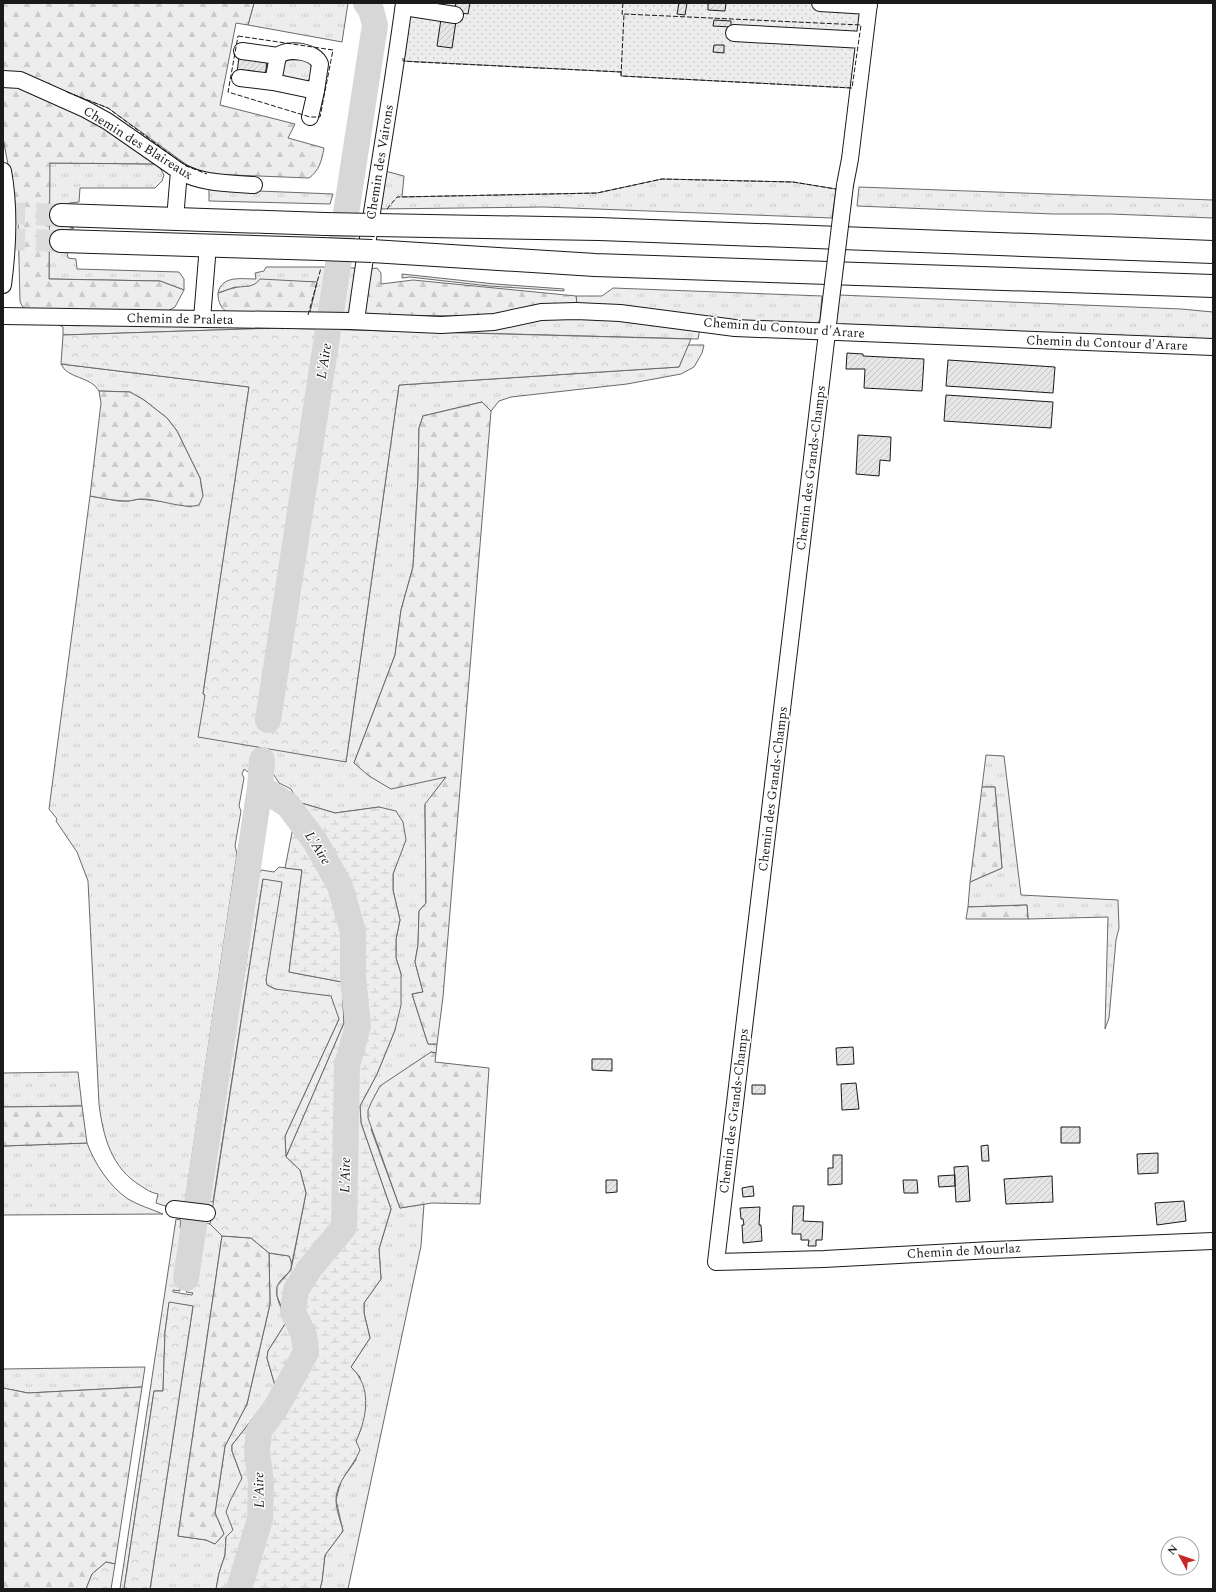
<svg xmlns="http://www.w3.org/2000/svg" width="1216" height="1592" font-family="Spectral,serif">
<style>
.grass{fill:url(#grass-tufts);stroke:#6a6a6a}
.forest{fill:url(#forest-firs);stroke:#6a6a6a}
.wetland{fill:url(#wetland-marsh);stroke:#6a6a6a}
.park{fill:url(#park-crowns);stroke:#6a6a6a}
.garden{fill:url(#garden-dots);stroke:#6a6a6a}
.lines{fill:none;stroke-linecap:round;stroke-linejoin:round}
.river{stroke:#d7d7d7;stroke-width:26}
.building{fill:url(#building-hatch);stroke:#1a1a1a}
.highway-tunnel{stroke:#ddd;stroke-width:22;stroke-dasharray:22 11;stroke-linecap:butt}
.minor-casing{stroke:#1a1a1a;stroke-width:18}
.highway-casing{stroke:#1a1a1a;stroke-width:24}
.minor{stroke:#fff;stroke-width:16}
.highway{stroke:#fff;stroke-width:22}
.minor-bridge-casing{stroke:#1a1a1a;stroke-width:18;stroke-linecap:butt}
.highway-bridge-casing{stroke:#1a1a1a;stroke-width:24;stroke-linecap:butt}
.minor-bridge{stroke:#fff;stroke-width:16}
.highway-bridge{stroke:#fff;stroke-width:22}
.fence{stroke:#1a1a1a;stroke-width:1;stroke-dasharray:5 2;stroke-linecap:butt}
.labels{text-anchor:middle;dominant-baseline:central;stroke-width:3;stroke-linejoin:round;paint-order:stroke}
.street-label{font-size:13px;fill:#1a1a1a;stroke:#fff}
.water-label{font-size:14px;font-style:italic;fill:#1a1a1a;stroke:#fff}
</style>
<defs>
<pattern id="grass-tufts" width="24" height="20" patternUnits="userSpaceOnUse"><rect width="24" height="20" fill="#ededed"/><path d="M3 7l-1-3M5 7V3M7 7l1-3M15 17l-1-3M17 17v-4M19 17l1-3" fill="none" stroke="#cbcbcb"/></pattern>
<pattern id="forest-firs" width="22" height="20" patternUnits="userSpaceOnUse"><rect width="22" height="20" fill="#ededed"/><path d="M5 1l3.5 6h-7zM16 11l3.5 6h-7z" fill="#cbcbcb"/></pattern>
<pattern id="wetland-marsh" width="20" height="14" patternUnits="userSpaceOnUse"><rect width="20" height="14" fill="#ededed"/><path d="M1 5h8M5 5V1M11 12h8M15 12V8" fill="none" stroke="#cbcbcb"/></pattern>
<pattern id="park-crowns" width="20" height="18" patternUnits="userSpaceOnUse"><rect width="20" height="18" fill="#ededed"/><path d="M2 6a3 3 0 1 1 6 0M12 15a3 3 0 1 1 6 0" fill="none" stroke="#cbcbcb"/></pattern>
<pattern id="garden-dots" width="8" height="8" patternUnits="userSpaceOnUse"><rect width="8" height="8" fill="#ededed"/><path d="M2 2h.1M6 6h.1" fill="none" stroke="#cbcbcb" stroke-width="1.8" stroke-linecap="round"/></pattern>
<pattern id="building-hatch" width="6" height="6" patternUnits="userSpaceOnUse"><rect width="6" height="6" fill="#e6e6e6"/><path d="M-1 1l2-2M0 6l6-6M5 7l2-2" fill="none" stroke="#c5c5c5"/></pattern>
</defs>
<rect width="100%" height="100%" fill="#fff"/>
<path class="grass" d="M254,3H348L342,42L248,25Z
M288,57C300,59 314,57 311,73C311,78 309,80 304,83L286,80L281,75L282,63Z
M49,163L158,164L164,175L162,181L155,188H80L79,202L70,203L63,207L62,223L66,226L74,228L66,231L62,250L67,252L68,258L76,259L77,269L179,272L184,279V290L160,281L49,279Z
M385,171L404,176L402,197L597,193L662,179L793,182L836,189L832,218L544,207L378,209Z
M859,187L1213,200V218L1110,214H1053L857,206Z
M209,189L333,194L330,204L209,201Z
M266,267H329L321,316H309L317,282L257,284L245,288L235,287L218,293C222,275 241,279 256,279L255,273L264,271Z
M347,268H359L352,314L339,316Z
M402,274L495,284L564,289V291L489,286L410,277L402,278Z
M613,288L822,296L820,319L816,326L756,324L577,304L576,296H602Z
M839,295L1181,309L1213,312V342L836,325Z
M516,316L701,323L698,339L358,330L356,321Z
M55,323L277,328L63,335V327Z
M688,345H704L702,353L694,367L681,374L627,384L511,397L499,401L491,411L482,402L423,416L419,428L418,479L413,567L401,610L395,655L354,763L446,777L425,805L426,903L419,911L418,945L415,962L423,992L412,994L428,1044H437L436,1053L431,1052L371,1129L400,1208L424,1204L421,1246L348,1589H320L322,1581L325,1555L343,1531L336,1500L341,1481L356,1460V1441L361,1429L360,1377L351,1367L370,1338L364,1313V1303L381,1279L379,1249L391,1209L361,1123L360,1106L377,1074L395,1030L401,974L396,958V939L400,920L393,890V874L397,863L380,807L335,813L298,802L291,789L279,783L264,759L248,772L244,769L242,774L244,778L239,806L241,811L235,846L237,854L184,1210L174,1209L156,1203L158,1194C151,1193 146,1189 141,1186C111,1168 103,1136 99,1104L88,881L77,852L56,821L57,819L49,809L90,496L118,501H129L139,499L168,502L191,507L203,496L200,478L177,431L167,418L144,400L130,392L99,391C91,376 67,379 61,364L249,387L203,694L346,762L399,385L679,367Z
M986,755L1004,756L1021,895L1118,900L1119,928L1116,940L1109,1018L1105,1029L1108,917L1028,919L1027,905L968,907L970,882L1002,868L995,787H982Z
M279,867L302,870L289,972L342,982L344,1023L286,1157L285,1136L339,1019L267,985L266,981L263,879L213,1202L207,1201L247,956L253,887L261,870L274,872Z
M78,1072L82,1106L3,1107V1073Z
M87,1143C95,1164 109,1186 128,1199C138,1205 151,1209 163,1214L3,1215V1146Z
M176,1219L181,1220L180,1228L185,1229L178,1278L176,1280H178L180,1291L173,1290V1292L192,1295L193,1293L186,1292L191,1282H193L199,1231L205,1232L206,1223L210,1224L222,1236L178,1536L206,1540L215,1544L224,1534L215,1513L225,1446L247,1404L270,1304L269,1253L289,1256C298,1274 280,1274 277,1288C275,1299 283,1311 287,1321L268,1351L267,1358L276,1389L232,1445V1451L242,1478L233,1531L226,1537L225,1555L219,1573L216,1589H150L193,1306L169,1303L165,1332L163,1391H154L124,1589H120Z
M145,1367L142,1387L28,1393L3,1388V1369Z"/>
<path class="forest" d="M3,3H254L248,25L236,23L220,105L295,124L288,138L324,148C322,160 319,171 309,178L207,174L187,165L108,108L14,72L3,71Z
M6,86H15L86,116L158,164L50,163L49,279L160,281L184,290L175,307L166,312L27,310L22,306L20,301L18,218L3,138V89Z
M377,268L381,273V284L413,280L576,296L577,304L525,308L482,316L364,315L369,269Z
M260,279L317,282L309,316L229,314C221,308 218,303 218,293C223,292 228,289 234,288C244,285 253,289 260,279Z
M99,391L130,392L144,400L167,418L177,431L200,478L203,496L199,505C184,510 157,498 140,499C136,499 132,501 127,501C115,501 102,498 90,496L101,403Z
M482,402L491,411L443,997L437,1044H428L412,994L423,992L415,962L418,945L419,911L426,903L425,804L446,777L391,789L369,776L354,763L395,655L401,610L413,567L418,479L419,428L423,416Z
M982,787H995L1002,868L970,882Z
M1027,905L1028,919H966L968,907Z
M431,1052L436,1053L435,1062L489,1068L480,1204L432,1203L400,1208L368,1118V1110L372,1101L380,1086Z
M82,1106L87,1143L3,1146V1107Z
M222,1236L251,1238L269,1253L270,1304L247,1404L225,1446L215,1513L224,1534L215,1544L206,1540L178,1536Z
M142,1387L115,1564L106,1562L92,1574L86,1589H3V1388L28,1393Z"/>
<path class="wetland" d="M298,802L335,813L379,807L396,811L403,822L406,840L393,874V890L400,920L396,939V958L401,974V1005L395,1030L377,1074L360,1106L361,1123L391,1209L379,1249L381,1279L364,1303V1313L370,1338L351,1367C354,1370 357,1373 359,1377C371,1396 365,1422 356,1441L360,1450C353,1467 336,1482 336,1500C336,1510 341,1522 343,1531L325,1555L322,1581L320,1589H216L219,1573L225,1555L226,1537L233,1530L226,1512L230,1501L242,1478L232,1451V1445L276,1389L267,1358L268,1351L287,1321L277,1296V1286L291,1270L306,1193L300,1170L286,1157L344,1023L342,982L289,972L302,870L285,868Z"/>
<path class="park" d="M277,328L691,339L679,367L399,385L346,762L198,737L205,695L203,694L249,387L61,364L63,335Z
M263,879L282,882L266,980L267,985L275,989L331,996L339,1019L285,1136L286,1157L300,1170L306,1193L292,1263L289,1256L269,1253L251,1238L222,1236L210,1224Z
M169,1302L193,1306L150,1589H124L154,1391H163L165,1332Z
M106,1562L115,1564L111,1589H86L92,1574Z"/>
<path class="garden" d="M411,3H864L852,88L621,76V72L403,61Z"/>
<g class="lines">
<path class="river" d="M268,720L375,25L371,10L366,3
M186,1278L260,787
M239,1589L260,1519L261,1483L257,1451L259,1431L277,1406L306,1352L304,1335L293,1312L296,1290L310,1268L344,1227L347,1065L358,1026L353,978V932L340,886L315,841L288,805L260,787L262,760"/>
</g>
<path class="building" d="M456,3H470L468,14L454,12Z
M679,3H687L685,15L677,14Z
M708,3H726L725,11L708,10Z
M441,19L456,21L452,48L437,46Z
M714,20L731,21V27L713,26Z
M714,45H724V53L713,52Z
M239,57L267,62L265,77L237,72Z
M847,353L863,354V356L924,359L922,391L864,388L865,369H846Z
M948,360L1055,367L1053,393L946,386Z
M946,395L1053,402L1051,428L944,421Z
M858,435L891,437L890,461L880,460L879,476L856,474Z
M853,1047L854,1064L837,1065L836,1048Z
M592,1059H612V1071L592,1070Z
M856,1083L859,1109L842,1110L841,1084Z
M752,1085H765V1094H752Z
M1061,1127H1080V1143H1061Z
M988,1145L989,1161H982L981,1146Z
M1158,1153V1173L1138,1174L1137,1154Z
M833,1155H842V1184L828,1185V1168H833Z
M968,1166L970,1201L956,1202L954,1167Z
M955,1175V1186L939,1187L938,1176Z
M1052,1176L1053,1202L1006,1204L1004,1179Z
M606,1180H617V1192L606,1193Z
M903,1180H917L918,1193H904Z
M753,1186L754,1196L743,1197L742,1188Z
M1184,1201L1186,1221L1157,1225L1155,1203Z
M793,1206H804L803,1221L823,1222L822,1240H816V1246H808L809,1240H801V1234H792Z
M760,1207L759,1225H761L762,1241L743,1243L742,1225H744L743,1219H741L740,1208Z"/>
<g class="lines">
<path class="highway-tunnel" d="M3,213L61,215
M3,239L61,241"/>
<g class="minor-casing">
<path id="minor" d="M820,3L869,6
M404,7L455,15
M734,33L864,40
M242,51L278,56L273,82L316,91L310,117
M278,56C288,47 315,51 320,64L316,91
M240,78L273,82
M3,79L20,80L85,109L107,121L179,171C203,184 227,183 254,185
M3,171C10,209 8,247 3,285
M845,185L850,159L869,3
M175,219L179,171
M3,316L350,321L441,325L494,322L541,312L576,311L620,313L735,328L1213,347
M829,316L716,1262L824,1259L992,1250L1213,1241
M202,319L208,245
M356,321C370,215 390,109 404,3
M174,1209L207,1213"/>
</g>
<g class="highway-casing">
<path id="highway" d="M61,215L325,224
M375,225L599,229L1213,252
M61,241L321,249
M372,251L595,265L1213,286"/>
</g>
<use href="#minor" class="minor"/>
<use href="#highway" class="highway"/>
<g class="minor-bridge-casing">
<path id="minor-bridge" d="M829,316L845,185"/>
</g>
<g class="highway-bridge-casing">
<path id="highway-bridge" d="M325,224L375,225
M321,249L372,251"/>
</g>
<use href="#minor-bridge" class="minor-bridge"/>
<use href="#highway-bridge" class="highway-bridge"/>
<path class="fence" d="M623,3L622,14L624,15
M624,14L861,25L852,88L621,76Z
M238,36L333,50L320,117H310L228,92Z
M403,58V61L417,62L621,72V71
M67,92L108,108L186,166L207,174
M387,209L397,197L597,193L662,179L793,182L836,189
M308,315L321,268"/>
</g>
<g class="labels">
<g class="street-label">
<text transform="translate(138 143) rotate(32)">Chemin des Blaireaux</text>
<text transform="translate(380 162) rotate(-81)">Chemin des Vairons</text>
<text transform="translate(180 319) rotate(1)">Chemin de Praleta</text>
<text transform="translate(784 328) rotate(4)">Chemin du Contour d'Arare</text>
<text transform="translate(1107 343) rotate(2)">Chemin du Contour d'Arare</text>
<text transform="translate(811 468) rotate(-83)">Chemin des Grands-Champs</text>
<text transform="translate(773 789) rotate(-83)">Chemin des Grands-Champs</text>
<text transform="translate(734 1111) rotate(-83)">Chemin des Grands-Champs</text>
<text transform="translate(964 1251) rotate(-3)">Chemin de Mourlaz</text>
</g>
<g class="water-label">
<text transform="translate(324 361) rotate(-81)">L'Aire</text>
<text transform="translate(318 848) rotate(58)">L'Aire</text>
<text transform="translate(345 1175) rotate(-89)">L'Aire</text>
<text transform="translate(259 1490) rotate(-91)">L'Aire</text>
</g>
</g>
<rect width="1216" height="1592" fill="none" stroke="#1a1a1a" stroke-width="8"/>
<g transform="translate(1180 1556) rotate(310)"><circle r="19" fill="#ffffff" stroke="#a3a3a3"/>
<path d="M0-3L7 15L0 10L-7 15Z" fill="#c62828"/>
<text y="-6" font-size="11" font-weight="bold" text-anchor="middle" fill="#1a1a1a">N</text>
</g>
</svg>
